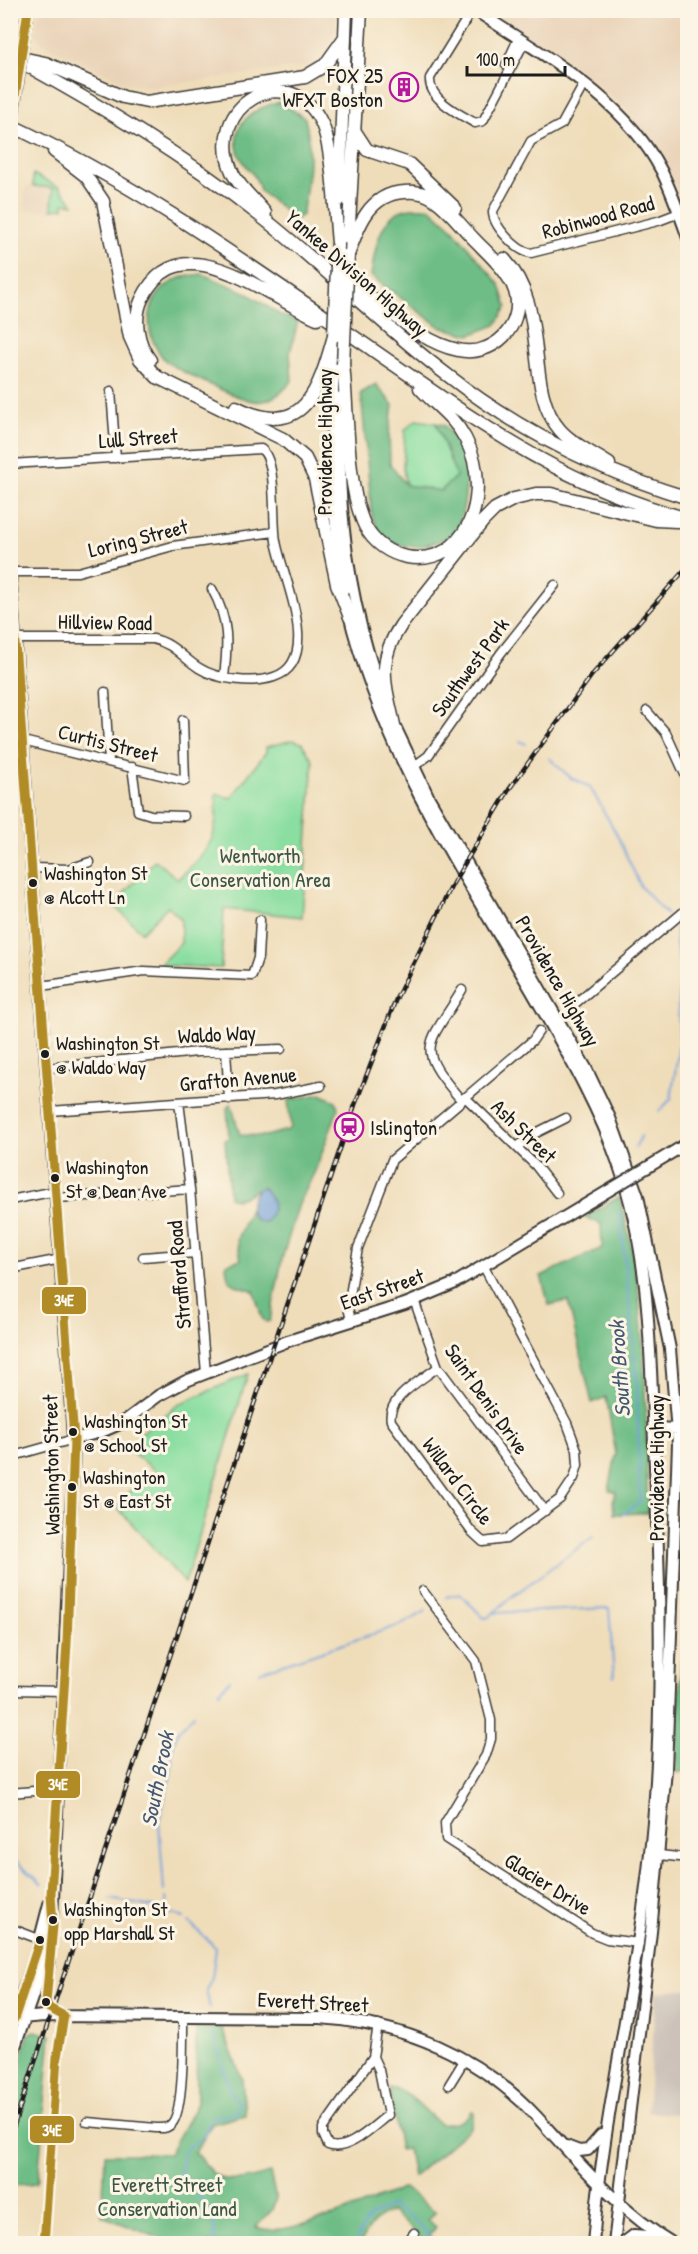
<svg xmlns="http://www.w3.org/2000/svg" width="698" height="2254" font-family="'Patrick Hand',sans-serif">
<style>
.built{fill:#e9d3b8}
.industrial{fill:#ccc2b9}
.green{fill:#89dea0;stroke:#527d5e;stroke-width:1.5}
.forest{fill:#6ebd86;stroke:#456c51;stroke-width:1.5}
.water{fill:#709fd9;stroke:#465e7a;stroke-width:1.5}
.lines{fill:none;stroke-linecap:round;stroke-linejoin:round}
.stream{stroke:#709fd9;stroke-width:2}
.minor-casing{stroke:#3c3934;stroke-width:11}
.major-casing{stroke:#3c3934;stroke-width:14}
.highway-casing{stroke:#3c3934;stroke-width:15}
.minor{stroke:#fff;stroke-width:8}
.major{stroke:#fff;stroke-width:10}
.highway{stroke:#fff;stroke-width:12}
.rail-casing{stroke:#1c1c1c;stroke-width:4.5}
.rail{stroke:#fcf5e5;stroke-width:2;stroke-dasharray:7;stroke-linecap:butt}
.major-bridge-casing{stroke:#3c3934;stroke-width:14;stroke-linecap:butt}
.highway-bridge-casing{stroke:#3c3934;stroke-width:15;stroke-linecap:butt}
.major-bridge{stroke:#fff;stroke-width:10}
.highway-bridge{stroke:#fff;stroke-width:12}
.bus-1-casing{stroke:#fcf5e5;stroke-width:14}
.bus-1{stroke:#b08b26;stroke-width:9}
.bus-dot{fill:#1c1c1c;stroke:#fcf5e5;stroke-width:2}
.labels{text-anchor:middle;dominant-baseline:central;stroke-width:6;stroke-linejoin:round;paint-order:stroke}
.bus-label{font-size:20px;fill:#1c1c1c;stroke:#fcf5e5;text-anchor:start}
.poi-label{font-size:21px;fill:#1c1c1c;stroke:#fcf5e5;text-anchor:end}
.street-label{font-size:21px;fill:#1c1c1c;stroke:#fcf5e5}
.park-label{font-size:21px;fill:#3d5644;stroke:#fcf5e5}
.water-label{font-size:22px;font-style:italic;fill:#425771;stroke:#fcf5e5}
.line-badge{stroke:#fcf5e5;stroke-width:2}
.badge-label{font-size:16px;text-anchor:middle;font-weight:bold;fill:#fff}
</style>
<rect width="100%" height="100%" fill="#fcf5e5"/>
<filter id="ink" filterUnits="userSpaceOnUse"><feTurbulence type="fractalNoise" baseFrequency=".0167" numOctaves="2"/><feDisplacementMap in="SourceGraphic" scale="12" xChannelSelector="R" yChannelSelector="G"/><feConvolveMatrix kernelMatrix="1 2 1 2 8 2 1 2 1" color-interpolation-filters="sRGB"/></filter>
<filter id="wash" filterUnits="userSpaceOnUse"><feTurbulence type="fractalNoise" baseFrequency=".008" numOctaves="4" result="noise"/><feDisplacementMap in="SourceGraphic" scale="24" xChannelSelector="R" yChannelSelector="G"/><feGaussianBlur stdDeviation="1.35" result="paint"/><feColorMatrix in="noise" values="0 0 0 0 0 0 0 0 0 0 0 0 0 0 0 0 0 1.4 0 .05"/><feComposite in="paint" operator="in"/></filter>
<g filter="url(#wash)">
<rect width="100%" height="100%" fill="#efddba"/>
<path class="built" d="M39,10L336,11L335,31L330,45L319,58L309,66L151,87L124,83L48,46L35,36Z
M490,11H687V211L662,156L625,108L590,78Z
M33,174L59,187L74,204L64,203V208L52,212L25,210L24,193L27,186H33Z"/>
<path class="industrial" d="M687,1989V2115L647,2112L656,1993Z"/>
<path class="green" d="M33,174L59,187L74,204L64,203V208L52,209L53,188L33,186Z
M416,420L436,423L457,476L441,491L406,485L403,469L405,430Z
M293,740L302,743L313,761L302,917L224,909L221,968L159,965L181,943V919L168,906L142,932L113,905L155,860L178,879C210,847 219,841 216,794L231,798L266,752V747Z
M248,1374L185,1583L117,1507L134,1487L160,1474L130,1451L141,1443L140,1434L179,1404Z"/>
<path class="forest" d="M280,102L305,118C313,151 308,182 302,215L296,219L260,191C257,173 245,169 239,154C228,124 255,107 280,102Z
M430,208L453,229L500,285L507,307L496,325L470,335L440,327L371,276C374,253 379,215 406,209C413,207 422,208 430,208Z
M202,274L245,292L282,316L298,321L290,353L292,381C283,392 269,404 253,401C239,399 170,368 163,358C141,330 145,293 180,278C186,276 195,275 202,274Z
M376,384L393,405L389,433L390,464L406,485L441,491L456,476L436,423L444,425C472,457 470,494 456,533C428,547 413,552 383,539L372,516L361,393Z
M320,1094L336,1101L338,1109L316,1169L299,1204L282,1259L270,1321L266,1322L262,1318L254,1291C238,1284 227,1290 226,1264L241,1259L237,1239L250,1209L253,1218L256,1189C247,1195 239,1202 229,1197L225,1140L229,1138L227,1108L231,1104L240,1135L265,1136L288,1130L291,1127L288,1100Z
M619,1197C650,1299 644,1407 648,1513L614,1514L613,1501L616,1492L609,1490L616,1454L606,1397L592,1403L568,1301L549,1305L541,1276L602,1248L601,1224L585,1217Z
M681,1660H687L688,1770L676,1773Z
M196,2028H222L242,2079L245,2115L212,2124L194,2154C201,2156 203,2161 207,2167C223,2189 247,2179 270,2173L276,2198L272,2210L256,2227C283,2240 376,2200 404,2188L436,2212L427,2220L436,2227L424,2244L416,2243L421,2237L392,2212C375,2216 368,2229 360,2244L172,2243L102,2216L105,2154H169L197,2103Z
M35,2031L51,2035L38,2179L36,2183L16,2185L11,2190V2089L29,2034Z
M389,2088C409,2089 425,2112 440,2124C453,2125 465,2122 471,2111L474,2112L471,2127L413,2177L408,2149L400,2150Z"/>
<path class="water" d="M262,1187C274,1198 277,1207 266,1222C245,1224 247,1193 262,1187Z"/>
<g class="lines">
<path class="stream" d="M520,741L526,744
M549,758L571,778L590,787L616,833L641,887L667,915
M659,1111L671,1099L680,1040L678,1009L681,968L676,946V928
M635,1148L641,1136
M620,1212L637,1382L640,1502L622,1515
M446,1597L460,1594L484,1618L489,1617L510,1598L593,1537
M494,1613L609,1608L614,1677
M259,1672L403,1624L426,1611
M219,1692L230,1680
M10,1856L42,1884
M164,1891L159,1822L172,1769V1750L178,1731L194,1714
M166,1898L168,1912
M110,1899L157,1908L184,1918
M189,1922L216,1948L212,1978L206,1990L210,2008
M213,2033L231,2093L239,2104L236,2113L212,2117L203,2137L184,2150L180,2171L213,2215L215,2244
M354,2244L369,2217L391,2206L413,2219L438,2244"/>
</g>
</g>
<g filter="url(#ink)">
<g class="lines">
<g class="minor-casing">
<path id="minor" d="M472,10L430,78C428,99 459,114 475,123L483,121L524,43
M506,65L518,39
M584,84L562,124L531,141L493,211C492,225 517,252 531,253L658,221L679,213
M111,391L116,458
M10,464L261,449C278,461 272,520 276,541C282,576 324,661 274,677C253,684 218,680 199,668C183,658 173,643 153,639H15
M10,572H78L173,546L274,532
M212,589C229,619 228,644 224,677
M105,692L109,761
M10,709L20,707
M647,711L666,733L688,781
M23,741L185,781L183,720
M132,767L138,811L151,815L184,816
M413,767L428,756L501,653L555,585
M10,793L26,790
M32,868L69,869L90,862
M41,986L144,971L252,976L258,958L260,920
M571,1007L688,908
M226,1051L229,1099
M47,1068L197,1052L281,1049
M465,1097L536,1166L557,1193
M461,1100C414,1045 427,1048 462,990
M179,1102L190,1189L206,1373
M50,1111L275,1095L321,1086
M517,1147L534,1134L566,1118
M57,1198L190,1189
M10,1200L56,1191
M143,1257L195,1253
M10,1269L61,1259
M414,1300L438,1367L545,1511
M351,1321L348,1307L358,1248L392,1160L533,1040L539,1031
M438,1367C422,1380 386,1398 391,1421L471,1531L483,1542L506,1539L560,1499L574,1478L578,1465L577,1450L567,1423L484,1267
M10,1457L74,1439
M423,1591L476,1661L491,1720V1739L486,1755L445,1823L446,1839L592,1933L607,1939L639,1943
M10,1690L64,1691
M10,1793L58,1789
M659,1855L688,1858
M10,1928L44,1941
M373,2057L379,2070L388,2115C373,2126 348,2153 328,2145L323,2134V2128Z
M373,2057L378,2025
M449,2085L465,2059
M87,2122L156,2128C163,2128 168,2129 173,2122C184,2106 183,2039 183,2018
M44,2244L57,2057L64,2016
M406,2244L414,2233"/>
</g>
<g class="major-casing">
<path id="major" d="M475,10C542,55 622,96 661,170C672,192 680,215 688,238
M24,35L28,10
M14,106L18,79
M334,345L331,485L344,589
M341,397C335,500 348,604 384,700
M10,569L74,1451L51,1943L10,2061
M348,610C383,757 464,873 538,1002C568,1055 598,1106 618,1163C650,1254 650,1347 654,1442C660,1583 665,1722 649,1862C635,1990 603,2115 593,2244
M391,718L429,798L586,1068L610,1118L638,1196L670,1349L678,1444L666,1770L651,1932L614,2244
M648,1167L688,1143
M654,1428L678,1429
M74,1439L101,1432L122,1423L158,1396L186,1381L288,1341L405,1304L453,1284L608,1191
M50,1961C48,1982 38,2005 61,2015
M10,2019L44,2016L319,2018C402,2023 479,2055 537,2117C579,2163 620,2212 674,2244
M10,2027L36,1954L49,1904
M566,2146L579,2151L588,2150L601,2135
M622,2244L634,2235L659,2237"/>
</g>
<g class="highway-casing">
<path id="highway" d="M10,56C99,105 184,155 263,218C327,268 384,328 450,377C521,432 602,472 688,498
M26,59L45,63L123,97L147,102L305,77L325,65L345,37
M10,125C141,186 255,269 373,350C477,422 563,486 688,519
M354,130L367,150L409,164L455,208
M54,151L86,176L103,201L130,337L140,359L157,377L283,439L305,458L315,479L337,584L350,617
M339,200L346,10
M265,213C255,200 241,189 233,174C201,105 291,56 322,124C333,149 335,213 338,243
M348,242L361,10
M504,259C551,309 523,388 560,430C573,445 593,453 609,464
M346,281C383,301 415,341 458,350C492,358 526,326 515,291C508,270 487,253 473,238C460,225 449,209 434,199C426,193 414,191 404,192C369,194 358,226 348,255
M150,360C137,343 133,318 142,299C180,219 268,298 317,318
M343,364C348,408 346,488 365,526C382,560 431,570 457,541C482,514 482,469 465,438C454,417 435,405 420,388
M236,407C304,441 319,390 334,336
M394,725C385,684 376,662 401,625L483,521L495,509L514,499L536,494H551L656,520L677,521"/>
</g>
<use href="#minor" class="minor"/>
<use href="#major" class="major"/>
<use href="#highway" class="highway"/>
<g class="rail-casing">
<path id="rail" d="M10,2137L277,1335L355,1105L396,999L453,883L510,788L592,675L688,566"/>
</g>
<use href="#rail" class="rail"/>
<g class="major-bridge-casing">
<path id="major-bridge" d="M18,79L24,35
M10,133L14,106
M608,1191L648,1167"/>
</g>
<g class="highway-bridge-casing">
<path id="highway-bridge" d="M334,336L338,243
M343,364L348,255"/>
</g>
<use href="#major-bridge" class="major-bridge"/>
<use href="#highway-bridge" class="highway-bridge"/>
<g class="bus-1-casing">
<path id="bus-1" d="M10,130L28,10
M10,576L74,1439L67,1643L51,1894L53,1926L46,2002L49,2008L64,2016
M14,2019L40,1940
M44,2244L57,2057L64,2016"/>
</g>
<use href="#bus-1" class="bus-1"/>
</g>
</g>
<defs>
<g id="building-ring" transform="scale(1.5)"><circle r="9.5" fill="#fcf5e5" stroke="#b5179e" stroke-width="1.5"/><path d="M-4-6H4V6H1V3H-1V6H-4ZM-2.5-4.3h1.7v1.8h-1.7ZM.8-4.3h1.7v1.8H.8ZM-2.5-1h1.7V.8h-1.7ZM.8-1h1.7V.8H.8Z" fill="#b5179e"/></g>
<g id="station-ring" transform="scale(1.5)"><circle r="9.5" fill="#fcf5e5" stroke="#b5179e" stroke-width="1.5"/><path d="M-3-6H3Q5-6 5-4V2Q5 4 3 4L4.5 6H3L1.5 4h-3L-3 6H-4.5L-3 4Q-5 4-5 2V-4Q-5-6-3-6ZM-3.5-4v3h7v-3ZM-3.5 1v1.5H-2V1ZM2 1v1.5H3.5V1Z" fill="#b5179e"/></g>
</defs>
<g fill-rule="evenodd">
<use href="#building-ring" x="404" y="87"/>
<use href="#station-ring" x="349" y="1127"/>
</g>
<g class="bus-dot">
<circle cx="33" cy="883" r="5"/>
<circle cx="45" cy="1054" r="5"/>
<circle cx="55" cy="1178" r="5"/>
<circle cx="73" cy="1432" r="5"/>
<circle cx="72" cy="1487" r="5"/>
<circle cx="53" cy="1920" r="5"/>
<circle cx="40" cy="1940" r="5"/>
<circle cx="46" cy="2002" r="5"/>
</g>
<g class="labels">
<g class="bus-label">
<text x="44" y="872">Washington St<tspan x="44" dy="24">@ Alcott Ln</tspan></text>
<text x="56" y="1042">Washington St<tspan x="56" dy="24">@ Waldo Way</tspan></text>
<text x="66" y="1166">Washington<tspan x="66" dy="24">St @ Dean Ave</tspan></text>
<text x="84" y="1420">Washington St<tspan x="84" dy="24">@ School St</tspan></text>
<text x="83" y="1476">Washington<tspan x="83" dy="24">St @ East St</tspan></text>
<text x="64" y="1908">Washington St<tspan x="64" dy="24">opp Marshall St</tspan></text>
</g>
<g class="poi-label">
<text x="383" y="75">FOX 25<tspan x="383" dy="24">WFXT Boston</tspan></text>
<text x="370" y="1127" text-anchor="start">Islington</text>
</g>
<g class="street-label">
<text transform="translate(598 217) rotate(-15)">Robinwood Road</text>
<text transform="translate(357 273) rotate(41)">Yankee Division Highway</text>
<text transform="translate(138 438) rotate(-4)">Lull Street</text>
<text transform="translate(324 442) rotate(-90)">Providence Highway</text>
<text transform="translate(138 538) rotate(-14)">Loring Street</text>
<text transform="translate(105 622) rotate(1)">Hillview Road</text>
<text transform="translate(470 667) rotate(-54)">Southwest Park</text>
<text transform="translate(108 743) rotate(14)">Curtis Street</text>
<text transform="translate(558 981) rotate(60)">Providence Highway</text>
<text transform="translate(217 1034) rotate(-3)">Waldo Way</text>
<text transform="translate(238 1079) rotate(-5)">Grafton Avenue</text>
<text transform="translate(524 1131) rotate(44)">Ash Street</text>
<text transform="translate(179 1275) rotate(-95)">Strafford Road</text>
<text transform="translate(382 1289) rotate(-19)">East Street</text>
<text transform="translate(487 1399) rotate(55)">Saint Denis Drive</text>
<text transform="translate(51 1465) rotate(-91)">Washington Street</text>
<text transform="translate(656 1468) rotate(-90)">Providence Highway</text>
<text transform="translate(458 1481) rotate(53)">Willard Circle</text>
<text transform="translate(548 1884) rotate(32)">Glacier Drive</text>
<text transform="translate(313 2002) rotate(3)">Everett Street</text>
</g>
<g class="park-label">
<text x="260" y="855">Wentworth<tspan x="260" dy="24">Conservation Area</tspan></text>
<text x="167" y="2184">Everett Street<tspan x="167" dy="24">Conservation Land</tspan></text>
</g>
<g class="water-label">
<text transform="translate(619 1369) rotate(-94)">South Brook</text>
<text transform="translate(157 1779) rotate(-79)">South Brook</text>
</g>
</g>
<g class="line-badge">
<rect x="41" y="1286" width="46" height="29" rx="6" fill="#b08b26"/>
<rect x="35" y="1770" width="46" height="29" rx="6" fill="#b08b26"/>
<rect x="29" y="2115" width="46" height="29" rx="6" fill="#b08b26"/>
</g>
<g class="badge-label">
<text x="64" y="1306">34E</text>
<text x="58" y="1790">34E</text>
<text x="52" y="2136">34E</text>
</g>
<rect width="698" height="2254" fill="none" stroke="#fcf5e5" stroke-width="36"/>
<path d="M467 66v9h98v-9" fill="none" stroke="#1c1c1c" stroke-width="3"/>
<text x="476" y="66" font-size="18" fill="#1c1c1c" stroke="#fcf5e5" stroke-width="4.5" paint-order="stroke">100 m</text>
</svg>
